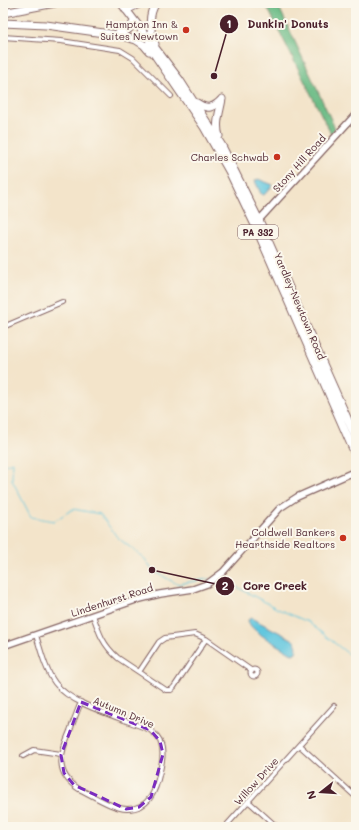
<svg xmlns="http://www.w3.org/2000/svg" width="359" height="830" font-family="Mali,sans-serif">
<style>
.forest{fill:#6cbc86;stroke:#5b6e58}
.water{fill:#61c6de;stroke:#567284}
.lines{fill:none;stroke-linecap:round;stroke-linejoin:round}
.stream{stroke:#61c6de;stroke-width:1}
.street-casing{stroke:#856463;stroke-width:6}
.secondary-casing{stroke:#856463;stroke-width:8}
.highway-casing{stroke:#856463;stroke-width:9}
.street{stroke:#fff;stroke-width:4}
.secondary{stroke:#fff;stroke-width:5.5}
.highway{stroke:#fff;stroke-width:7}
.marked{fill:none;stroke:#7b2cbf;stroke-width:3;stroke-dasharray:8 5;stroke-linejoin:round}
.poi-dot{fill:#c8321e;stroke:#fbf7ec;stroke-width:1.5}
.labels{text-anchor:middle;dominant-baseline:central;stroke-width:4;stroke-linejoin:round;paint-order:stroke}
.shield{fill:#fbf7ec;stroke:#7f6065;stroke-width:1}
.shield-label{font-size:9px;font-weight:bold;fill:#4a1f2b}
.poi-label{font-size:10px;fill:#4a1f2b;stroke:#fbf7ec;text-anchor:end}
.street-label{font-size:10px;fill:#4a1f2b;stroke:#fbf7ec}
.leader{fill:none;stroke:#4a1f2b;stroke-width:1.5}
.callout-dot{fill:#4a1f2b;stroke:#fbf7ec;stroke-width:1.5}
.mark-label{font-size:12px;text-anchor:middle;font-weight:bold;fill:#fff}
.callout-label{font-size:11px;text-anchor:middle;font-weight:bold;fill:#4a1f2b;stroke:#fbf7ec;stroke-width:4;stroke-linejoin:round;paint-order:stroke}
</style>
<rect width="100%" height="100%" fill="#fbf7ec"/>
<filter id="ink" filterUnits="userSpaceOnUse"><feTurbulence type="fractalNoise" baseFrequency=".025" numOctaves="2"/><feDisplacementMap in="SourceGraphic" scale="8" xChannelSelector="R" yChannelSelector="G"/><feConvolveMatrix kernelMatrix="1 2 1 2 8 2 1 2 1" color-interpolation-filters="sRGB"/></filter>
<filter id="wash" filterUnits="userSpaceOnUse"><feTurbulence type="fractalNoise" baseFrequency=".012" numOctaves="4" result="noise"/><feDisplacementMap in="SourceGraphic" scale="16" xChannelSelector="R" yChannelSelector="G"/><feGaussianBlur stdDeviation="0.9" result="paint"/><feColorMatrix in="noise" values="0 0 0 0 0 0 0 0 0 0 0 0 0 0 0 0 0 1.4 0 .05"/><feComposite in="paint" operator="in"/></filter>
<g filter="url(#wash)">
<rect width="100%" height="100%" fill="#f3e4ca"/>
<path class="forest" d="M265,3H277L335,128L331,134Z"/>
<path class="water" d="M258,179L273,185L264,195L261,194L255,181Z
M251,618L292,639C296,643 298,646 296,652L293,654L290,653C280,646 249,631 248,620Z"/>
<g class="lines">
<path class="stream" d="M3,465L13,462L12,480L31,517L54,521L73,509L100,514L117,537L145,559L152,570L177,584L209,579
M219,578H220L278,609L308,622L356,660"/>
</g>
</g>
<g filter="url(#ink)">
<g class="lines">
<g class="street-casing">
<path id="street" d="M3,37L61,41L120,50L133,58L171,96
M3,327L62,302
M93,615C99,633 103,645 118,658L166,690H171L174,687L206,639
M36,635C41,651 45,669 55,683C72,706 123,718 150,730C155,734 160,738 161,744C164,753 162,762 160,771C156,790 150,809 127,809C113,809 92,795 79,789C54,773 60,754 70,731C73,722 77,712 81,702
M250.5 673a3.5 3.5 0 1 1 7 0a3.5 3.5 0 1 1-7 0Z
M139,672L159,642L165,638L195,634L206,639L252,671
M299,745L356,797
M23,756L34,750L61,754
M248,801L277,827
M225,827L334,706"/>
</g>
<g class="secondary-casing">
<path id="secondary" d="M256,222L259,220L356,114
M3,646L136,600L160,594L193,589L207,584L223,572L280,508L297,497L356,471"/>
</g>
<g class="highway-casing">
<path id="highway" d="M121,3L179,79L222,146L259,220L356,438
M126,10L141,3
M3,13L55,3
M3,23L46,25L118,35L136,40L144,45L149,51
M118,33L129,29L134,22
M155,44C150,31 147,16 156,3
M148,45L204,127L229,171L254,223L356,456
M197,103C207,110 214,108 222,99
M219,136C215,123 220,112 222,99"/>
</g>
<use href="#street" class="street"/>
<use href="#secondary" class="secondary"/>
<use href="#highway" class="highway"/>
</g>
</g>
<path class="marked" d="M81,702L150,730L160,741L163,754L151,797L139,807L126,809L74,785L64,773L61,755Z"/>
<g class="poi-dot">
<circle cx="186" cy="30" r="4"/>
<circle cx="277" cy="157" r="4"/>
<circle cx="343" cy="538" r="4"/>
</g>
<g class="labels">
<rect class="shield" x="238" y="225" width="40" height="14" rx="3"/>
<g class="shield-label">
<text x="258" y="232">PA 332</text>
</g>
<g class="poi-label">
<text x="178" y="24">Hampton Inn &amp;<tspan x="178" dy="12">Suites Newtown</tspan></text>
<text x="269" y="157">Charles Schwab</text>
<text x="335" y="532">Coldwell Bankers<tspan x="335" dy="12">Hearthside Realtors</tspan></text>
</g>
<g class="street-label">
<text transform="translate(299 163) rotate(-48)">Stony Hill Road</text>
<text transform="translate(300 306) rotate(67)">Yardley-Newtown Road</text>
<text transform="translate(112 600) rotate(-18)">Lindenhurst Road</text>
<text transform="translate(124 712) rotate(23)">Autumn Drive</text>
<text transform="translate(256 781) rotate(-48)">Willow Drive</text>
</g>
</g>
<path class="leader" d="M214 76L229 24M152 570L225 586"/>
<g class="callout-dot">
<circle cx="214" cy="76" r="4"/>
<circle cx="152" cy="570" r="4"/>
<circle cx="229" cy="24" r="10"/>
<circle cx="225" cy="586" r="10"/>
</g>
<g class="mark-label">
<text x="229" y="28">1</text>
<text x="225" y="590">2</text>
</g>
<g class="callout-label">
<text x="288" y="28">Dunkin' Donuts</text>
<text x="275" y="590">Core Creek</text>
</g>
<rect width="359" height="830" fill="none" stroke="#fbf7ec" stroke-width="16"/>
<g transform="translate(321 792) rotate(253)" stroke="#fbf7ec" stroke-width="3" paint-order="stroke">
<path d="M0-3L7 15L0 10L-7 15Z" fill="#4a1f2b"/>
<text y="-6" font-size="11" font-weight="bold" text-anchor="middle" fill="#4a1f2b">N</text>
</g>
</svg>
